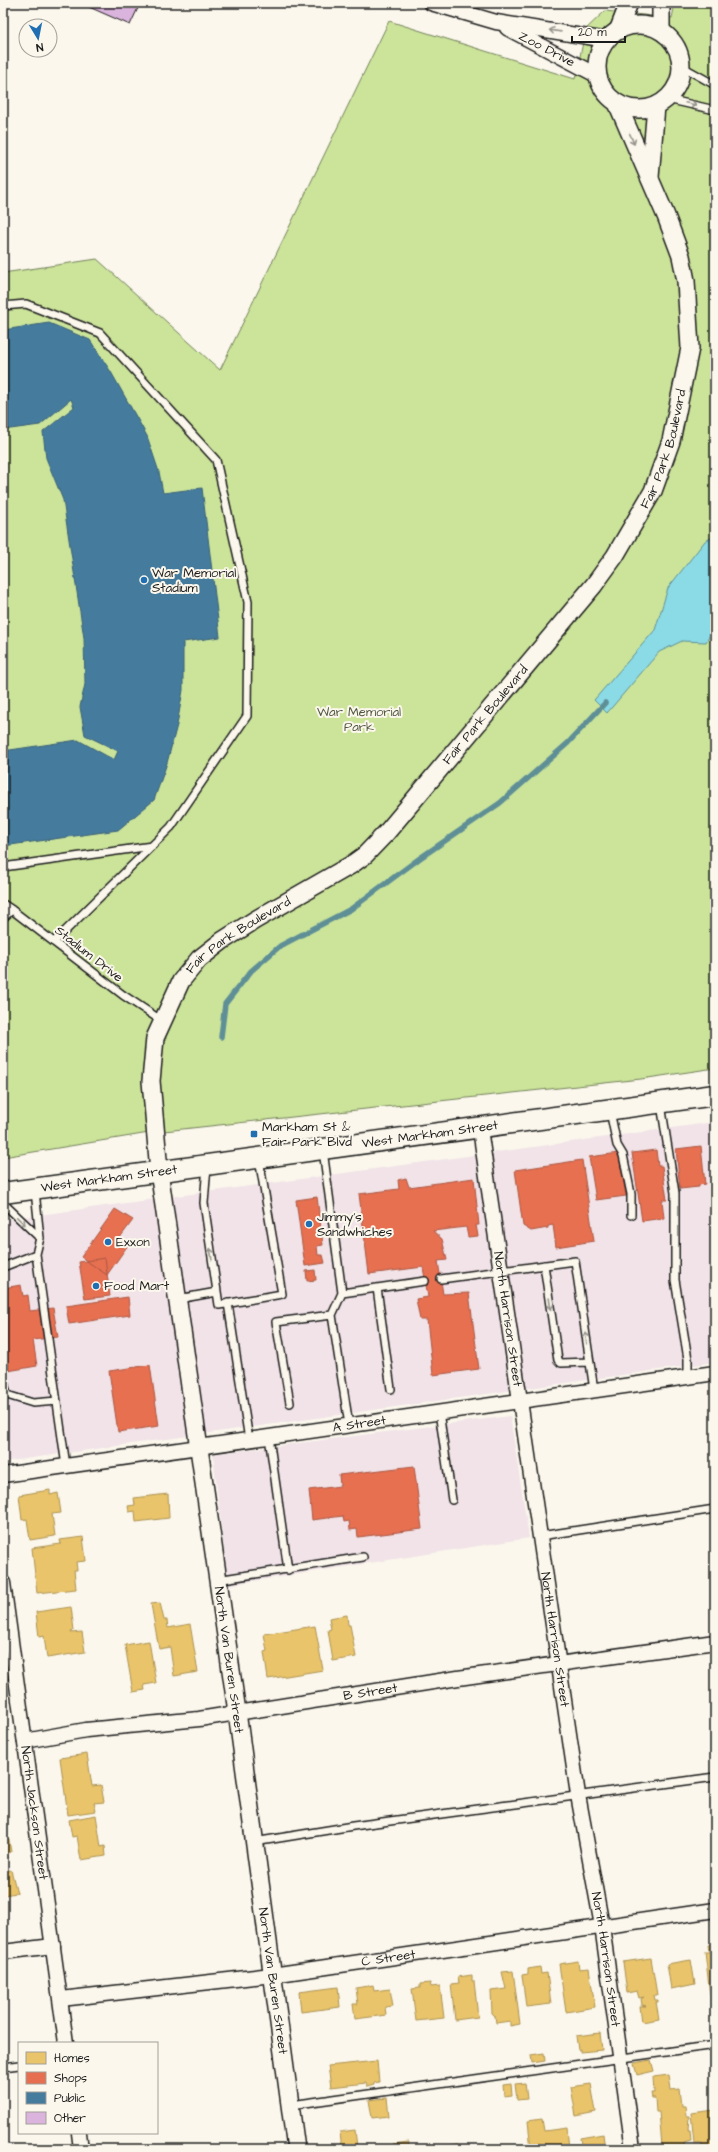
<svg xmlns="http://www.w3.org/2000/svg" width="718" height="2152" font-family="'Architects Daughter',sans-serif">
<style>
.built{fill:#f1e3e8}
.green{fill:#cbe49a;stroke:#74805b}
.water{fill:#8bdbe7;stroke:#5f8f96}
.homes{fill:#e9c46a;stroke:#ac9253}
.shops{fill:#e76f51;stroke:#aa5641}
.public{fill:#457b9d;stroke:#395e76}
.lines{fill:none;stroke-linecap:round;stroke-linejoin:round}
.stream{stroke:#5f8f96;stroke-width:5.5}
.building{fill:#dbb4dd;stroke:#1c1c1c}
.service-casing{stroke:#1c1c1c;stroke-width:10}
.minor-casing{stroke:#1c1c1c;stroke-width:17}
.tertiary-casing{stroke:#1c1c1c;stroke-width:20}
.secondary-casing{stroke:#1c1c1c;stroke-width:23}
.service{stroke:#fbf7ec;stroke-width:7}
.minor{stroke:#fbf7ec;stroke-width:14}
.tertiary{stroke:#fbf7ec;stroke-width:17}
.secondary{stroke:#fbf7ec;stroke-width:20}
.oneway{stroke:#97948e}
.poi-dot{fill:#1f6fb2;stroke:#fbf7ec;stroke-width:1.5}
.labels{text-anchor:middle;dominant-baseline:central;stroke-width:4;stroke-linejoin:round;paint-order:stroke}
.street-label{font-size:13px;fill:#1c1c1c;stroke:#fbf7ec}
.poi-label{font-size:13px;fill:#1c1c1c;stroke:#fbf7ec;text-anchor:start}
.park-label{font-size:13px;fill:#515842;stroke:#fbf7ec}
</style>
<rect width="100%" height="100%" fill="#fbf7ec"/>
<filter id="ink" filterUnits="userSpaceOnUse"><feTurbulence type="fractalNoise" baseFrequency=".025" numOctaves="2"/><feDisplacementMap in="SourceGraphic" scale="8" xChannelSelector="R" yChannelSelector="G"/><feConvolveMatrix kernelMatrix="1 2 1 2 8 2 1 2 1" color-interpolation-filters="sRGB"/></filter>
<g filter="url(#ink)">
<path class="built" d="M715,1122V1362L3,1462V1220Z
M510,1416L529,1538L228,1585L213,1454Z"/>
<path class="green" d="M675,3H715V1068L641,1079L155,1132L3,1157V273L97,259L220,370L389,21L575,79L586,29L605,11L672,18Z"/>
<path class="water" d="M715,536V626L706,642L682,641L659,652L607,713L594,700L655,630L668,588L705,541Z"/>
<path class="homes" d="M50,1490V1495L58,1493L61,1513L52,1514L55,1536L30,1540L27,1519L22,1520L19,1495Z
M168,1494L169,1518L136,1522L135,1511L129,1512L128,1506L135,1505L134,1498Z
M83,1537L86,1561L76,1562L77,1570H74L76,1589L37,1593L32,1548L61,1544L60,1540Z
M160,1603L164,1620H167L168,1628L190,1624L198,1672L174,1676L170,1647L159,1649L151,1604Z
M71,1607L74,1630L71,1631V1633L82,1632L85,1652L47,1658L44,1636L39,1637L36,1612Z
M347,1615L348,1625H350L356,1657L333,1661L328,1630L331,1629L329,1618Z
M315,1626L323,1670L268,1679L264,1652L267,1651L264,1634Z
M149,1641L156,1683L144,1685L145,1690L133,1692L125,1645Z
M87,1754L92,1786L101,1785L104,1802L94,1803L96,1811L68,1815L60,1758Z
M96,1815L101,1847L105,1846L106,1856L81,1860L77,1836L72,1837L69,1820Z
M3,1836H5L6,1840H9L11,1852L7,1853L8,1858L3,1859Z
M11,1870L17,1893L3,1895V1872Z
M715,1944V1994L710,1995L705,1952H709L708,1945Z
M651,1958L657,1995H654L655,2000H658V2002H656L659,2019L642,2022L640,2006H646L642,2005L641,1999L644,1997L639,1998L637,1991L627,1993L623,1962Z
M691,1960L695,1984L671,1989L667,1964Z
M578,1961L579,1969L589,1968L595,2007L566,2012L559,1964Z
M540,1967L541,1974L547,1973L551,2004L526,2007L522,1975L528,1974V1969Z
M513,1971L520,2024L510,2026V2021L496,2023L495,2016L492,2013L491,1991L506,1989L502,1972Z
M472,1975V1981H474L478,2017L455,2020L451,1984L459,1983L458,1977Z
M430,1983L431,1987L440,1986L444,2018L416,2021L412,1989L420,1988V1984Z
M373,1985L374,1991L390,1989L393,2006L385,2007L386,2015L355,2019L353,2004H358L356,1988Z
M338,1987L340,2007L301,2012L299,1992Z
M600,2033L602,2050L580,2052V2049L578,2050L576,2036Z
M544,2053L545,2061L532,2063L531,2055Z
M651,2060L654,2071L637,2075L634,2063Z
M377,2061L379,2082L374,2083V2085L367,2087L366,2083L331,2087L328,2066Z
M669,2075L671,2090L680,2089L682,2106H685L686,2116H689L688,2130H690L691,2141L684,2143L685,2149H667V2145L662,2146L659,2112H656L655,2098H652L651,2093H654L653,2077Z
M525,2083L527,2099L517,2100L515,2084Z
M511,2084L512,2095L504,2096L503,2085Z
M591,2084L596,2112L576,2116L571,2087Z
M387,2098L389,2116L372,2118L369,2100Z
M715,2110V2146L702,2148V2143H694L691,2113Z
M542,2119L544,2131L567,2128L569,2149H531L528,2121Z
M355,2130L357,2147L342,2149L340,2132Z
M603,2134L605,2149H582L580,2138Z
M409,2142L408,2149H394L393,2144Z
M458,2144L459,2148L463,2149H451V2145Z"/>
<path class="shops" d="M715,1124V1150L712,1125Z
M701,1146L705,1184L699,1185V1187L680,1189L676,1149Z
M656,1150L658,1166H662L667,1200H662L664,1218L642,1221L632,1153Z
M619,1153L626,1196L596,1200L589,1157Z
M582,1160L594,1241L556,1247L553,1225L548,1226V1228L531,1231L523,1226L515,1170Z
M406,1178L409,1187L474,1178L479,1225H476L478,1236L468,1237L466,1227L433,1231L442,1239L447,1260L438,1261L443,1294L469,1293L479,1369L433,1375L427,1320H420L416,1299L428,1297L423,1267L369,1274L359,1194L399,1189L398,1180Z
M317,1197L323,1245L317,1246L318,1255H323L325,1263L305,1266L296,1200Z
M115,1209L133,1220L119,1239L128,1245L107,1275L81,1257Z
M105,1258L110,1296L85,1299L79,1262Z
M315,1270L316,1280L307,1281L306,1271Z
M21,1285L23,1296L28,1295L30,1311L53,1308L58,1337L33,1340L37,1366L8,1371L3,1338V1302L5,1301L3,1288Z
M128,1297L130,1315L69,1324L66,1306Z
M150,1365L159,1426L118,1432L109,1371Z
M414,1466L422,1529L358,1537L357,1529L350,1530L349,1521L344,1522L343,1516L312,1520L309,1490L340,1486L339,1475Z"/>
<path class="public" d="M49,323L90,340L111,372L147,436L159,472L163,493L202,488L220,637L183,642V690L177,725L167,763L154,800L118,830L3,846V751L78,740L114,760L118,751L85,735L80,707L85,684L84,638L63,500L46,458L43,432L74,407L71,399L40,425L3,430V330Z"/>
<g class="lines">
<path class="stream" d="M221,1037L225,1004L251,971L280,946L351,909L420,858L500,803L568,743L605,703"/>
</g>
<path class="building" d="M80,3H128L138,8L130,25Z"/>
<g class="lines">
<g class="service-casing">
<path id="service" d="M681,66L715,85
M667,99L715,110
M3,306L26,304L100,333L216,460L248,602L247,716L171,827L54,942
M3,867L152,846
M3,904L12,910
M3,918L12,910L123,995L162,1021
M661,1104L675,1193V1280L688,1359V1377
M610,1111L617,1145L623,1155L631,1194V1215
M323,1150L342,1293L377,1288L391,1389
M207,1166L204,1203L219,1305L282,1294L259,1159
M3,1203L40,1238
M36,1254L66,1466
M544,1265L558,1360L561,1363L589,1362
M3,1267L36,1254L40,1238L35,1191
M441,1279L575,1261L594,1390
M377,1288L425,1281
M342,1293L332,1315L349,1425
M178,1299L217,1292
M228,1303L249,1440
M3,1378L7,1395L33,1403L57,1401
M290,1403L276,1322L332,1315
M439,1412L452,1500
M269,1437L288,1570
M540,1536L715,1509
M217,1580L363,1557
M254,1842L353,1826L715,1777
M3,2067L19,2065
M291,2105L715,2045"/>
</g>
<g class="minor-casing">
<g id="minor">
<path d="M431,3L496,22L607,40"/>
<path id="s1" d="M507,28L598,76"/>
<path id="s2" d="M480,1129L578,1795L602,1926L633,2149"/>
<path id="s3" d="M3,1475L715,1373"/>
<path id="s4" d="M3,1583L66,2043"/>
<path id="s5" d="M25,1741L86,1730L199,1719L458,1678L715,1642"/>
<path d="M3,1952L53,1946"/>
<path id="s6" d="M61,1999L272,1975L715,1910"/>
<path d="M79,2133L81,2149"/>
</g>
</g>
<g class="tertiary-casing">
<g id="tertiary">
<circle cx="639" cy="67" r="42"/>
<path d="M618,31L629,3"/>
<path d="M661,31V3"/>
<path d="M650,177L656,106"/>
<path id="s7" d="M296,2149L237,1712L159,1171L151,1081L155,1038L181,981L199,959L222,941L255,920L351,865L365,855L387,832L594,585L615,556L653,491L671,441L690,348L686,281L681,256L666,216L617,103"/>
</g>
</g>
<g class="secondary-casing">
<g id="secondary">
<path id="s8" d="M3,1193L715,1095"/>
</g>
</g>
<use href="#service" class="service"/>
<use href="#minor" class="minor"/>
<use href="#tertiary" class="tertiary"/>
<use href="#secondary" class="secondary"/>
</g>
<defs><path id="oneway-shaft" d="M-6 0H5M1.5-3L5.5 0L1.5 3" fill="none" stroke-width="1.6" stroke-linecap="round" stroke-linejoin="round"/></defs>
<g class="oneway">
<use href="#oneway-shaft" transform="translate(555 31) rotate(-172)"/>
<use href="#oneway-shaft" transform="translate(691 104) rotate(12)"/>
<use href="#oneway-shaft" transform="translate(632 139) rotate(67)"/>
<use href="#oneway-shaft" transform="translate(21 1221) rotate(44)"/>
<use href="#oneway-shaft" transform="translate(211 1254) rotate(-99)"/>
<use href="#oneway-shaft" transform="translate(550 1304) rotate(82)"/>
<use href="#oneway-shaft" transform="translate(586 1338) rotate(-98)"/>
</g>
</g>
<g class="poi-dot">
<circle cx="144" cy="580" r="4"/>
<rect x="250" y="1130" width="8" height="8" rx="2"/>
<circle cx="309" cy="1224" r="4"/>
<circle cx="108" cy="1242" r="4"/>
<circle cx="96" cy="1286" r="4"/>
</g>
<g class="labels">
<g class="street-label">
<text stroke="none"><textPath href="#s1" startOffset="45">Zoo Drive</textPath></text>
<text stroke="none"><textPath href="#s7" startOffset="1917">Fair Park Boulevard</textPath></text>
<text stroke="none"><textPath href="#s7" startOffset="1593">Fair Park Boulevard</textPath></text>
<text stroke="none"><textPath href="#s7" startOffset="1258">Fair Park Boulevard</textPath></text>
<text transform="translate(89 954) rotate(38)">Stadium Drive</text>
<text stroke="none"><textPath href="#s8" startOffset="431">West Markham Street</textPath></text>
<text stroke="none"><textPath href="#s8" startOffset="107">West Markham Street</textPath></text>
<text stroke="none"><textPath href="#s2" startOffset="192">North Harrison Street</textPath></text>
<text stroke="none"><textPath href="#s3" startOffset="360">A Street</textPath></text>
<text stroke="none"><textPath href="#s2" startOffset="516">North Harrison Street</textPath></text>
<text transform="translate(229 1660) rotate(82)">North Van Buren Street</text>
<text stroke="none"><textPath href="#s5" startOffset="349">B Street</textPath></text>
<text stroke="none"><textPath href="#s4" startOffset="232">North Jackson Street</textPath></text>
<text stroke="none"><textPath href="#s6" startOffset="330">C Street</textPath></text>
<text stroke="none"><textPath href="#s2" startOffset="840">North Harrison Street</textPath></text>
<text transform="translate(273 1981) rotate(82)">North Van Buren Street</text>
</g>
<g class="poi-label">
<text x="152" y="573">War Memorial<tspan x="152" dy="15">Stadium</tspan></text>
<text x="262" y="1127">Markham St &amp;<tspan x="262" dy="15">Fair Park Blvd</tspan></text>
<text x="317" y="1217">Jimmy's<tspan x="317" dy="15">Sandwhiches</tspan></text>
<text x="116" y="1242">Exxon</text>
<text x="104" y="1286">Food Mart</text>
</g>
<g class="park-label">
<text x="359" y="712">War Memorial<tspan x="359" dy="15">Park</tspan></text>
</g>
</g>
<rect width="718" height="2152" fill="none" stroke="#fbf7ec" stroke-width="16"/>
<rect x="8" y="8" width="702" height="2136" fill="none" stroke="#1c1c1c" stroke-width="1.5" filter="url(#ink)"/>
<rect x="18" y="2042" width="140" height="92" fill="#fbf7ec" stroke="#a29f99"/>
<rect x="26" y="2052" width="20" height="12" fill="#e9c46a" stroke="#a29f99"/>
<text x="54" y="2062" font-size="12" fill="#1c1c1c">Homes</text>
<rect x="26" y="2072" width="20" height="12" fill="#e76f51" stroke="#a29f99"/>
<text x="54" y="2082" font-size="12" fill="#1c1c1c">Shops</text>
<rect x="26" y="2092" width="20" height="12" fill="#457b9d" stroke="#a29f99"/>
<text x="54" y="2102" font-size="12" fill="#1c1c1c">Public</text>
<rect x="26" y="2112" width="20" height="12" fill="#dbb4dd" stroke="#a29f99"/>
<text x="54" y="2122" font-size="12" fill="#1c1c1c">Other</text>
<g transform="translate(38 38) rotate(170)"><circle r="19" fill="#fbf7ec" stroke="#a29f99"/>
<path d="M0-3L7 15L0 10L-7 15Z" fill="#1f6fb2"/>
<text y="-6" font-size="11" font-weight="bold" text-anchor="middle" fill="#1c1c1c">N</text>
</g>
<path d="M572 36v6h53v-6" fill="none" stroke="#1c1c1c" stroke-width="2"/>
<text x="578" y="36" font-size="12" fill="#1c1c1c" stroke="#fbf7ec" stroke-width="3" paint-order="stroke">20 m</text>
</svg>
